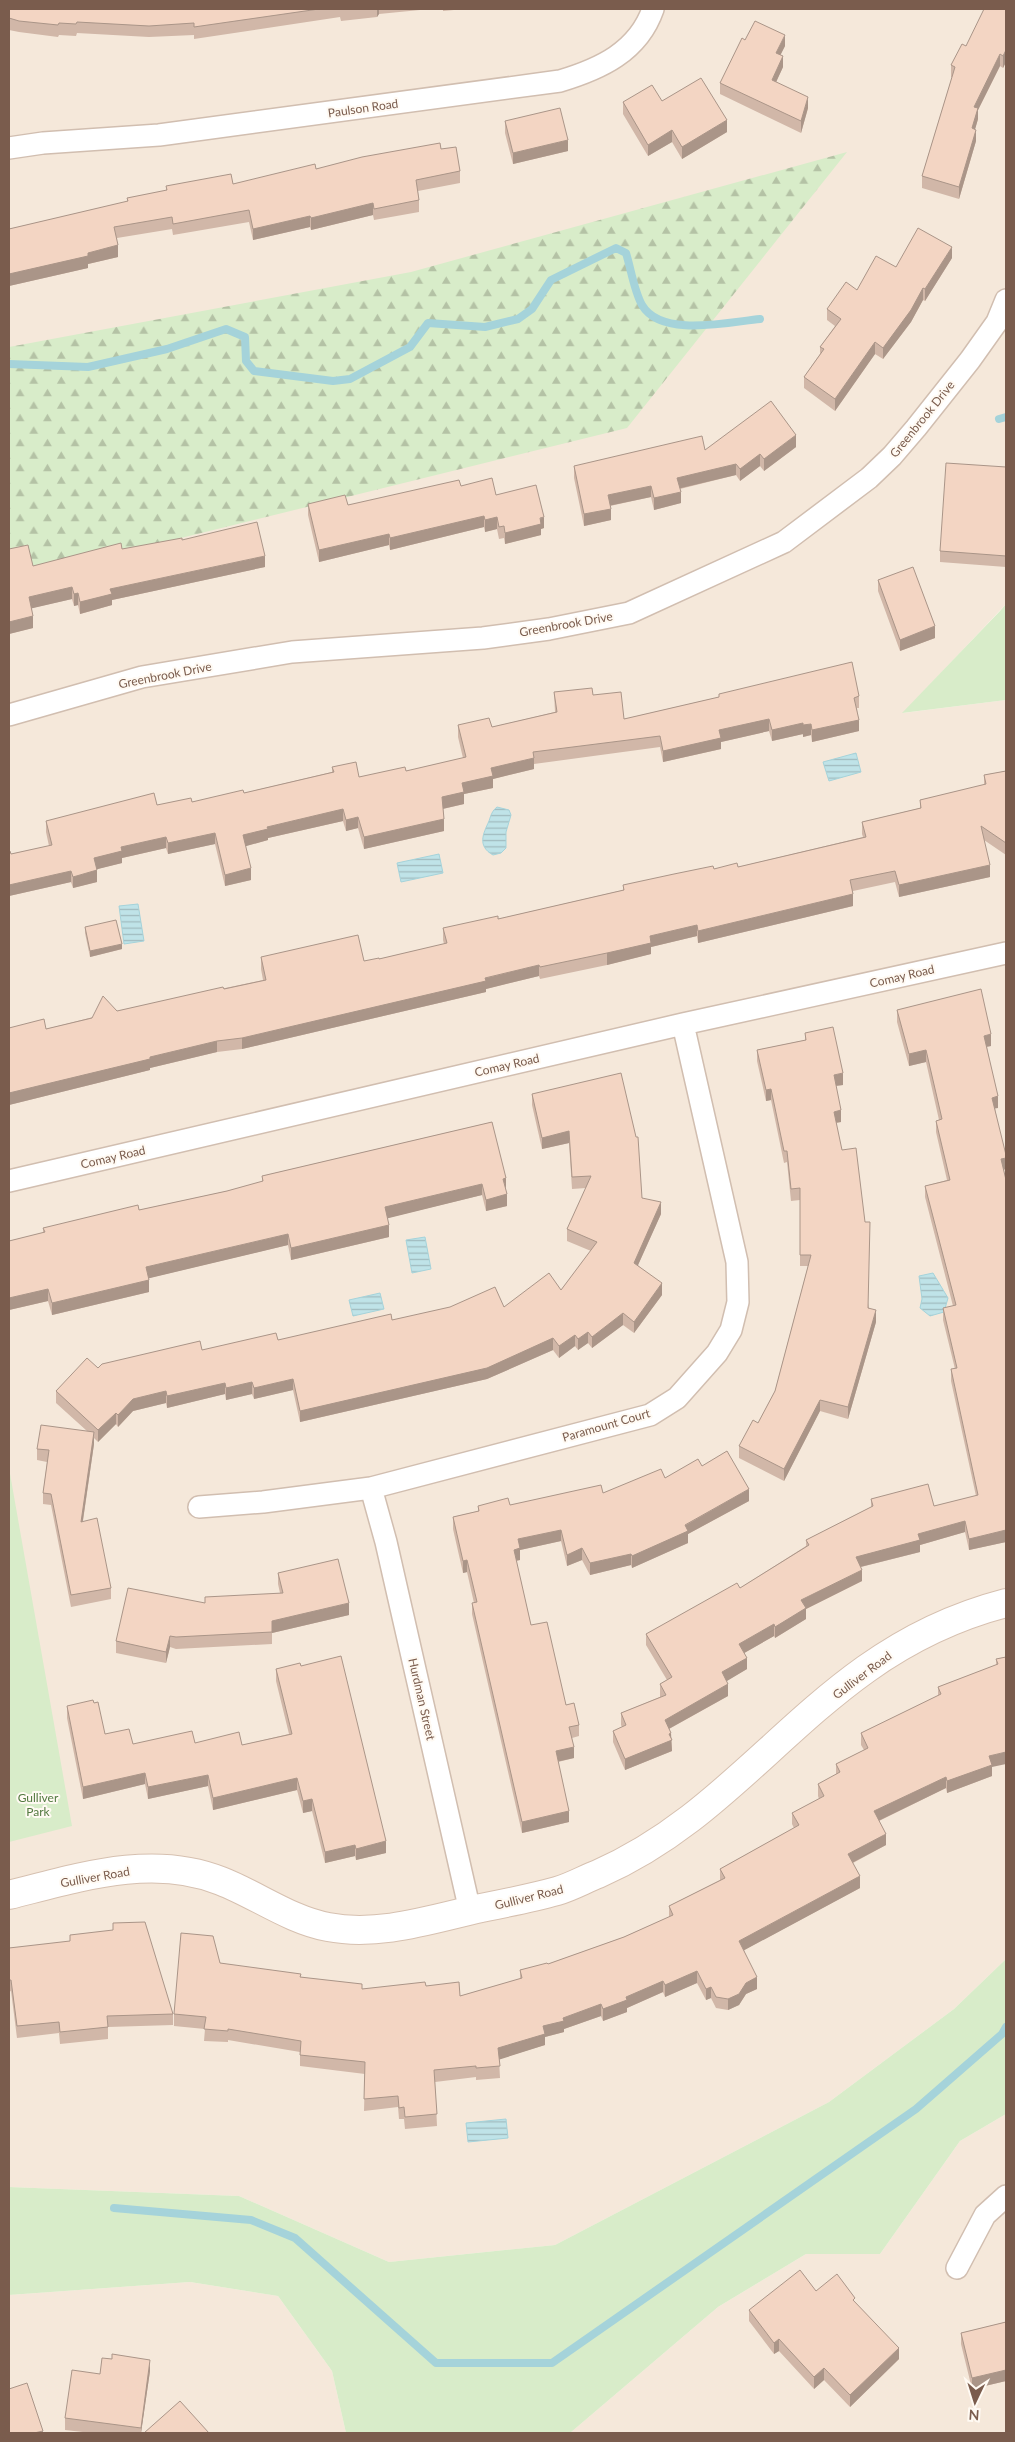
<svg xmlns="http://www.w3.org/2000/svg" width="1015" height="2442" font-family="Lato,sans-serif">
<style>
.residential{fill:#f5e8da}
.forest{fill:url(#forest-firs)}
.park{fill:#d8ecc9}
.water{fill:url(#water-rules);stroke:#a5d3da}
.lines{fill:none;stroke-linecap:round;stroke-linejoin:round}
.stream{stroke:#a5d3da;stroke-width:8}
.street-casing{stroke:#d1beb0;stroke-width:24}
.secondary-casing{stroke:#d6c0b0;stroke-width:30}
.street{stroke:#fff;stroke-width:21}
.secondary{stroke:#fff;stroke-width:28}
.wall{fill:#d1b7a8}
.shaded-wall{fill:#aa9588}
.building{fill:#f3d5c3;stroke:#aa9588}
.labels{text-anchor:middle;dominant-baseline:central;stroke-width:4;stroke-linejoin:round;paint-order:stroke}
.street-label{font-size:12px;fill:#7a5c4d;stroke:#fffaf3}
.park-label{font-size:12px;fill:#537a41;stroke:#fffaf3}
</style>
<defs>
<pattern id="forest-firs" width="22" height="20" patternUnits="userSpaceOnUse" patternTransform="scale(1.25)"><rect width="22" height="20" fill="#d8ecc9"/><path d="M5 1l3.5 6h-7zM16 11l3.5 6h-7z" fill="#b4c2a5"/></pattern>
<pattern id="water-rules" width="6" height="5" patternUnits="userSpaceOnUse" patternTransform="scale(1.25)"><rect width="6" height="5" fill="#bfe3e8"/><path d="M0 2.5h6" fill="none" stroke="#a0bbbe"/></pattern>
</defs>
<rect width="100%" height="100%" fill="#fdf6ec"/>
<path class="residential" d="M9,9H1006V604L903,713L1006,700V1959L954,2009L829,2102L555,2245L389,2262L239,2196L9,2187Z
M1006,2114V2433H570L718,2307L806,2254H880L960,2141Z
M190,2282L278,2296L332,2371L346,2433H9V2295Z"/>
<path class="forest" d="M847,152L627,428L181,538L9,595V347L411,272Z"/>
<path class="park" d="M1006,604V700L902,713L1000,611Z
M9,1468L72,1826L9,1842Z
M1006,1959V2114L960,2141L880,2254H806L718,2307L570,2433H346L332,2371L278,2296L190,2282L9,2295V2187L239,2196L389,2262L555,2245L829,2102L954,2009Z"/>
<path class="water" d="M856,753L861,772L829,781L823,762Z
M497,807L509,810L511,815L506,832V848L501,853L493,855C477,846 483,834 489,821C491,815 492,811 497,807Z
M439,854L443,873L401,882L397,863Z
M138,904L144,941L124,944L119,906Z
M425,1237L431,1269L412,1273L406,1240Z
M933,1273L948,1298L944,1312L930,1316L920,1308L922,1299L919,1276Z
M380,1293L384,1309L353,1316L349,1300Z
M506,2119L508,2138L468,2142L466,2123Z"/>
<g class="lines">
<path class="stream" d="M9,364L88,367L167,349L226,329L245,337L246,361L254,371L333,381L350,379L410,347L428,323L485,327L518,319L532,309L551,280L616,248L626,253C631,269 634,291 642,305C661,338 729,322 760,319
M999,419L1006,417
M114,2208L251,2220L295,2238L436,2363H552L916,2109L1002,2034L1006,2027"/>
<g class="street-casing">
<path id="street" d="M9,148L43,143L159,135L560,81C600,69 638,52 653,9
M9,715L142,677L292,652L483,638L549,629L629,613L784,542L869,478L892,456L916,428L970,360L997,322L1006,300
M9,1181L683,1024L1006,953
M371,1488L386,1542L470,1911
M199,1507L263,1502L371,1488L650,1415L677,1398L717,1353L731,1330L738,1302L737,1262L683,1024
M957,2268L985,2215L1006,2196"/>
</g>
<g class="secondary-casing">
<path id="secondary" d="M9,1895C77,1878 152,1853 221,1881C257,1895 290,1920 328,1927C379,1937 432,1919 481,1908C506,1903 532,1898 557,1891C571,1887 585,1879 598,1874C708,1826 772,1736 866,1669C908,1639 956,1616 1006,1603"/>
</g>
<use href="#street" class="street"/>
<use href="#secondary" class="secondary"/>
</g>
<path class="wall" d="M9,9H430L379,14L377,17L341,21L340,17L194,39V35L149,37L77,33L76,36L59,35L58,37L19,32L9,30Z
M443,9H465L443,11Z
M1006,10V62L1003,68L1000,66L978,110V119L975,129L976,141L959,199L922,188V176L952,77H951V65L966,46Z
M745,40L785,46L780,55L783,67L776,82L808,108L801,133L720,94V83Z
M662,101L727,132L682,159L672,142L648,156L623,114V102Z
M505,121L568,151L513,164L505,133Z
M441,149L460,171V183L418,191L419,200V212L374,220L373,215L311,230L310,227L253,240L249,222L173,235L172,229L117,238L118,257L88,264V268L9,286V229L127,202V198L166,191V186L233,184L316,169Z
M952,258L925,301L923,300L911,322L883,359L875,354L835,411L804,388V377L820,354V347L835,326L827,320V309L857,290L896,267Z
M796,447L764,471L760,466L740,481L736,475L680,489L681,503L654,510L651,497L610,506L611,520L584,526L574,478V466L705,450Z
M1006,467V567L940,562V551Z
M461,486L496,495L544,528L541,529V535L505,544L504,538L499,539L497,529L485,532L484,527L390,550L389,545L319,562L308,515V504L348,505Z
M182,540L265,567L112,600V605L80,614L78,605L74,606L72,599L32,608L33,628L9,634V549L33,566L122,549Z
M878,580L935,638L900,651L878,591Z
M554,692L593,695L624,719L719,697V694L859,696V708H857L859,731L812,742L811,735L803,737V734L772,741L769,731L721,742V749L663,762L660,747L534,764V769L493,779V788L464,794V804L443,809L444,831L364,849L358,828L346,831L343,821L268,838V840L245,846L251,880L225,886L215,844L168,854L166,848L122,858V863L97,869V882L73,888L71,882L9,896V851L11,854L49,846L46,832V821L157,805L192,802L244,793L332,772V767L359,777L406,771L463,758L458,737V725L492,727L555,712Z
M1006,771V855L984,840L990,877L899,897L895,882L853,891V906L698,943L697,936L651,947V954L607,965L540,979L539,976L486,989V992L242,1049L217,1052L150,1068V1070L9,1105V1028L46,1029L117,1011L263,980L261,969V957L364,961L379,959L444,944L443,940V928L498,919L623,890V885L714,869L738,867L863,837L862,834V822L920,808V800L984,785V775Z
M85,927L122,949L90,957L85,933Z
M897,1010L991,1046L987,1047L998,1108H995L1006,1169L1004,1170L1006,1180V1542L969,1550L965,1532L920,1545V1552L861,1567L862,1581L806,1609V1619L775,1638L774,1636L744,1653L747,1669L726,1681L728,1696L669,1729L671,1738L672,1751L625,1770L613,1742V1731L622,1727L621,1725V1713L660,1697V1684L667,1680L646,1645V1634L740,1588L806,1546V1540L871,1507V1499L934,1506L976,1496L951,1381V1369H955L943,1320V1308L953,1306L925,1197V1186L947,1180L936,1132V1121L939,1120L926,1062L909,1066L897,1022Z
M805,1033L843,1085L836,1086L841,1122L836,1123L869,1308L876,1322L848,1419L820,1411L784,1481L739,1458V1446L758,1423L775,1391L808,1266H800V1200L791,1201L787,1162L784,1163L771,1100L766,1101L757,1061V1050L805,1040Z
M532,1094L642,1198L661,1214L638,1265L662,1295L634,1333L623,1325L592,1348L588,1343L578,1350L575,1346L559,1358L553,1350L487,1379L300,1422L293,1390L254,1399L252,1394L226,1400L225,1394L167,1408L166,1403L133,1411L118,1427L116,1424L98,1442L94,1438V1444L83,1521L111,1588V1599L71,1607L51,1505L43,1504V1493L47,1462L37,1460V1449L87,1431L56,1403V1391L98,1368L202,1350L278,1340L392,1320L504,1307L561,1290L591,1251L567,1241V1229L586,1188L572,1189L569,1143L542,1149L532,1105Z
M492,1122L506,1190L507,1206L486,1211L482,1195L387,1218L389,1237L291,1260L288,1245L149,1278V1292L52,1315L48,1301L9,1310V1241L43,1233V1228L139,1210L227,1191L262,1182V1176Z
M702,1466L749,1501L688,1534V1543L632,1568L631,1565L590,1575L582,1560L567,1566L561,1541L520,1550V1560L516,1561L531,1625L566,1705L579,1725V1736L572,1738L574,1758L558,1762L569,1822L522,1833L472,1614V1603H474L467,1572L463,1573L453,1529V1517L478,1511V1506L510,1505L603,1493L665,1478Z
M278,1573L349,1615L272,1633V1644L176,1649L170,1647L166,1663L116,1653V1641L205,1603L280,1593L278,1584Z
M1006,1657L992,1767V1776L947,1793L946,1788L879,1821L886,1845L853,1863L860,1888L744,1950L757,1989L746,1994L739,2005L728,2010L716,2008L711,1998L706,2000L697,1983L665,1997L663,1992L627,2008V2012L603,2021L601,2016L564,2029V2032L545,2037V2045L499,2059L500,2078L476,2080V2077L435,2082L437,2126L405,2129L404,2119H399L398,2107L364,2111L365,2074L300,2066V2052L228,2040V2042L204,2041L205,2029L174,2026V2014L220,1963L301,1977L362,1989L426,1986L460,1996L520,1979V1970L548,1964L624,1937L669,1917V1906L720,1880V1869L794,1828L792,1824V1813L819,1799L818,1796V1784L836,1775V1764L864,1750L861,1745V1733L938,1696V1687L996,1665V1659Z
M301,1666L386,1853L356,1860L355,1856L325,1863L312,1811L303,1813L297,1790L213,1810L208,1786L148,1799L145,1784L83,1799L67,1718V1706L105,1734L133,1744L195,1743L242,1745L289,1734L276,1681V1669Z
M9,1948L173,2014V2025L108,2027V2039L60,2044L59,2033L17,2038L11,1991L9,1992Z
M816,2291L855,2303L899,2359L850,2407L824,2380L814,2389L779,2351L774,2354L749,2321V2310Z
M1006,2322V2381L972,2389L961,2344V2333Z
M150,2371L141,2433H92L65,2430V2418Z"/>
<path class="shaded-wall" d="M377,9H379V14L377,17Z
M785,35V46L776,64V53Z
M1006,50V62L1003,68V56Z
M1000,54V66L978,110V119L972,140V128L974,107Z
M783,56V67L772,91V80Z
M808,97V108L801,133V121Z
M727,120V132L682,159V147Z
M672,130V142L648,156V145Z
M976,130V141L959,199V187Z
M568,140V151L513,164V153Z
M373,203V215L311,230V218Z
M310,216V227L253,240V229Z
M118,245V257L88,264V268L9,286V274L88,253Z
M952,247V258L925,301V289Z
M923,288V300L911,322L883,359V348Z
M875,342V354L835,411V399Z
M796,435V447L764,471V459Z
M760,454V466L740,481V469Z
M736,464V475L677,489V478Z
M651,486V497L608,506V495Z
M681,492V503L654,510V498Z
M611,509V520L584,526V514Z
M484,516V527L390,550V538Z
M497,517V529L485,532V520Z
M544,517V528L541,529V535L505,544V533Z
M389,534V545L319,562V550Z
M265,556V567L112,600V605L80,614V602L110,589Z
M72,587V599L29,609V597Z
M78,593V605L74,606V594Z
M33,616V628L9,634V622Z
M935,626V638L900,651V640Z
M769,719V731L721,742V749L663,762V751L719,730Z
M859,720V731L812,742V730Z
M803,723V734L772,741V730Z
M811,724V735L803,737V725Z
M534,758V769L493,779V788L464,794V804L442,809V797L462,783L491,768Z
M343,809V821L268,838V840L243,847V835L267,827Z
M358,817V828L346,831V820Z
M444,819V831L364,849V837Z
M215,833V844L168,854V843Z
M166,837V848L122,858V863L94,870V858L121,847Z
M990,865V877L899,897V885Z
M251,868V880L225,886V875Z
M97,870V882L73,888V877Z
M71,871V882L9,896V885Z
M853,894V906L698,943V931Z
M697,925V936L651,947V954L607,965V953L650,936Z
M122,944V949L90,957V951Z
M539,965V976L486,989V992L242,1049V1038Z
M991,1034V1046L984,1047V1036Z
M217,1041V1052L150,1068V1070L9,1105V1093L150,1057Z
M926,1050V1062L909,1066V1054Z
M843,1073V1085L834,1086V1075Z
M771,1089V1100L766,1101V1090Z
M998,1096V1108L992,1109V1098Z
M841,1110V1122L834,1123V1112Z
M569,1131V1143L542,1149V1138Z
M1006,1158V1169L1001,1170V1159Z
M506,1178V1190L503,1179Z
M482,1184V1195L385,1219V1207Z
M507,1194V1206L486,1211V1200Z
M661,1202V1214L634,1274V1263Z
M389,1225V1237L291,1260V1248Z
M288,1234V1245L146,1279V1267Z
M149,1280V1292L52,1315V1303Z
M662,1283V1295L634,1333V1322Z
M48,1289V1301L9,1310V1298Z
M876,1310V1322L848,1419V1407Z
M623,1313V1325L592,1348V1337Z
M588,1332V1343L578,1350V1339Z
M575,1335V1346L559,1358V1346Z
M553,1338V1350L487,1379L300,1422V1411Z
M293,1379V1390L254,1399V1388Z
M252,1382V1394L226,1400V1388Z
M225,1383V1394L167,1408V1396Z
M166,1391V1403L133,1411L118,1427V1415L133,1399Z
M820,1400V1411L784,1481V1469Z
M116,1413V1424L98,1442V1430Z
M94,1432V1444L81,1533V1522Z
M749,1489V1501L688,1534V1543L632,1568V1556Z
M965,1521V1532L920,1545V1552L856,1568V1557L918,1534Z
M561,1530V1541L520,1550V1560L514,1561V1550L518,1539Z
M1006,1530V1542L969,1550V1539Z
M582,1548V1560L567,1566V1555Z
M631,1554V1565L590,1575V1563Z
M467,1560V1572L463,1573V1561Z
M862,1570V1581L806,1609V1619L775,1638V1627L801,1600Z
M349,1603V1615L272,1633V1621Z
M774,1624V1636L739,1656V1644Z
M170,1636V1647L166,1663V1652Z
M747,1658V1669L722,1684V1672Z
M728,1684V1696L665,1731V1720Z
M671,1733L672,1751L625,1770V1759Z
M574,1747V1758L556,1762V1751Z
M1006,1752V1764L992,1767V1776L947,1793V1781L989,1756Z
M145,1773V1784L83,1799V1787Z
M208,1775V1786L148,1799V1787Z
M946,1777V1788L874,1823V1811Z
M297,1778V1790L213,1810V1798Z
M312,1799V1811L303,1813V1801Z
M569,1811V1822L522,1833V1822Z
M886,1834V1845L848,1865V1854Z
M386,1841V1853L356,1860V1849Z
M355,1845V1856L325,1863V1852Z
M860,1876V1888L739,1953V1941Z
M697,1971V1983L665,1997V1985Z
M757,1977V1989L746,1994L739,2005L728,2010V1999L746,1983Z
M663,1981V1992L627,2008V2012L603,2021V2009L626,1997Z
M711,1987V1998L706,2000V1989Z
M601,2004V2016L564,2029V2032L545,2037V2045L498,2060V2048L543,2026L563,2018Z
M779,2339V2351L774,2354V2343Z
M899,2348V2359L850,2407V2395Z
M150,2360V2371L141,2433V2428Z
M824,2368V2380L814,2389V2377Z
M1006,2370V2381L972,2389V2378Z
M43,2431V2433H34Z"/>
<path class="building" d="M9,9H319L194,27V23L149,26L77,22L76,24L59,23L58,25L19,21L9,18Z
M984,9H1003L1006,10V50L1003,56L1000,54L974,107L978,108L972,128L976,130L959,187L922,176L955,67L951,65L962,44L966,46Z
M755,21L785,35L776,53L783,56L772,80L808,97L801,121L720,83L742,38L745,40Z
M701,78L727,120L682,147L672,130L648,145L623,102L652,85L662,101Z
M560,108L568,140L513,153L505,121Z
M440,143L441,149L456,147L460,171L416,180L419,200L374,209L373,203L311,218L310,216L253,229L249,210L173,224L172,217L114,227L118,245L88,253V256L9,274V229L128,201L127,198L167,190L166,186L231,174L233,184L315,164L316,169L362,157Z
M918,228L952,247L925,289L923,288L911,310L883,348L875,342L835,399L804,377L824,349L820,347L841,319L827,309L846,282L857,290L876,256L896,267Z
M771,401L796,435L764,459L760,454L740,469L736,464L677,478L681,492L654,498L651,486L608,495L611,509L584,514L574,466L702,436L705,450Z
M946,463L1006,467V556L940,551Z
M492,478L496,495L536,485L544,517L540,518L541,524L505,533L504,526L499,527L497,517L485,520L484,516L390,538L389,534L319,550L308,504L345,495L348,505L459,480L461,486Z
M257,522L265,556L110,589L112,594L80,602L78,593L74,594L72,587L29,597L33,616L9,622V549L28,545L33,566L121,543L122,549L182,538V540Z
M913,567L935,626L900,640L878,580Z
M852,662L859,696L854,698L859,720L812,730L811,724L803,725V723L772,730L769,719L719,730L721,738L663,751L660,736L533,752L534,758L491,768L493,776L462,783L464,792L442,797L444,819L364,837L358,817L346,820L343,809L267,827L268,829L243,835L251,868L225,875L215,833L168,843L166,837L121,847L122,851L94,858L97,870L73,877L71,871L9,885V851H10L11,854L52,845L46,821L154,793L157,805L191,798L192,802L243,790L244,793L334,772L332,767L356,762L359,777L405,767L406,771L466,757L458,725L489,718L492,727L557,712L554,692L592,688L593,695L621,692L624,719L719,697V694Z
M1006,771V843L981,826L990,865L899,885L895,871L850,880L853,894L698,931L697,925L650,936L651,943L607,953L540,967L539,965L485,978L486,981L242,1038L217,1041L150,1057V1059L9,1093V1028L44,1019L46,1029L92,1018L103,996L117,1011L223,987L224,989L266,980L261,957L358,935L364,961L379,958V959L447,943L443,928L498,916V919L624,890L623,885L674,874L713,866L714,869L737,863L738,867L866,837L862,822L921,808L920,800L986,784L984,775Z
M116,920L122,944L90,951L85,927Z
M981,989L991,1034L984,1036L998,1096L992,1098L1006,1155V1158L1001,1159L1006,1180V1530L969,1539L965,1521L918,1534L920,1540L856,1557L862,1570L801,1600L806,1608L775,1627L774,1624L739,1644L747,1658L722,1672L728,1684L665,1720L671,1733L669,1734L672,1740L625,1759L613,1731L626,1725L621,1713L666,1695L660,1684L672,1677L646,1634L737,1583L740,1588L809,1545L806,1540L873,1506L871,1499L928,1484L934,1506L978,1495L951,1369L957,1368L943,1308L956,1305L925,1186L950,1180L936,1121L942,1119L926,1050L909,1054L897,1010Z
M833,1027L843,1073L834,1075L841,1110L834,1112L842,1150L856,1148L865,1222H870L868,1308L876,1310L848,1407L820,1400L784,1469L739,1446L753,1420L758,1423L775,1391L811,1255H800V1188L791,1189L787,1151H784L771,1089L766,1090L757,1050L806,1040L805,1033Z
M621,1073L636,1137H638L642,1198L661,1202L634,1263L662,1283L634,1322L623,1313L592,1337L588,1332L578,1339L575,1335L559,1346L553,1338L487,1368L300,1411L293,1379L254,1388L252,1382L226,1388L225,1383L167,1396L166,1391L133,1399L118,1415L116,1413L98,1430L56,1391L87,1358L98,1368L102,1364L200,1341L202,1350L276,1333L278,1340L391,1314L392,1320L450,1307L495,1287L504,1307L549,1273L561,1290L597,1242L567,1229L591,1176L572,1177L569,1131L542,1138L532,1094Z
M492,1122L506,1178L503,1179L507,1194L486,1200L482,1184L385,1207L389,1225L291,1248L288,1234L146,1267L149,1280L52,1303L48,1289L9,1298V1241L45,1232L43,1228L138,1205L139,1210L227,1191L263,1181L262,1176Z
M41,1425L94,1432L81,1522L97,1518L111,1588L71,1595L51,1494L43,1493L49,1450L37,1449Z
M727,1451L749,1489L685,1525L688,1531L632,1556L631,1554L590,1563L582,1548L567,1555L561,1530L518,1539L520,1548L514,1550L531,1625L547,1622L566,1705L574,1703L579,1725L569,1727L574,1747L556,1751L569,1811L522,1822L472,1603L477,1602L467,1560L463,1561L453,1517L479,1511L478,1506L508,1498L510,1505L601,1485L603,1493L661,1469L665,1478L698,1459L702,1466Z
M338,1559L349,1603L272,1621V1632L176,1637L170,1636L166,1652L116,1641L128,1588L205,1603V1597L283,1593L278,1573Z
M341,1656L386,1841L356,1849L355,1845L325,1852L312,1799L303,1801L297,1778L213,1798L208,1775L148,1787L145,1773L83,1787L67,1706L93,1700L94,1703L98,1702L105,1734L129,1729L133,1744L192,1731L195,1743L239,1732L242,1745L292,1734L276,1669L300,1663L301,1666Z
M1006,1657V1752L989,1756L992,1765L947,1781L946,1777L874,1811L886,1834L848,1854L860,1876L739,1941L757,1977L746,1983L739,1994L728,1999L716,1997L711,1987L706,1989L697,1971L665,1985L663,1981L626,1997L627,2000L603,2009L601,2004L563,2018L564,2021L543,2026L545,2034L498,2048L500,2066L476,2068V2066L434,2070L437,2114L405,2117L404,2107L399,2108L398,2096L364,2099L365,2062L300,2055L301,2041L228,2029V2031L204,2029L206,2017L174,2014L181,1933L213,1936L220,1963L301,1974L300,1977L362,1984V1989L425,1982L426,1986L459,1982L460,1996L522,1978L520,1970L547,1963L548,1964L624,1937L673,1915L669,1906L725,1878L720,1869L799,1825L792,1813L824,1796L818,1784L840,1772L836,1764L868,1748L861,1733L941,1694L938,1687L998,1664L996,1659Z
M145,1922L173,2014L107,2016L108,2027L60,2032L59,2022L17,2026L11,1980H9V1948L70,1941V1935L113,1930V1923Z
M800,2270L816,2291L837,2274L855,2298L853,2300L899,2348L850,2395L824,2368L814,2377L779,2339L774,2343L749,2310Z
M1006,2322V2370L972,2378L961,2333Z
M112,2354L150,2360L141,2428L65,2418L72,2370L100,2374L102,2358L112,2359Z
M27,2383L43,2431L34,2433H9V2389Z
M180,2401L209,2433H144Z"/>
<g class="labels">
<g class="street-label">
<text transform="translate(363 108) rotate(-8)">Paulson Road</text>
<text transform="translate(922 419) rotate(-51)">Greenbrook Drive</text>
<text transform="translate(566 624) rotate(-10)">Greenbrook Drive</text>
<text transform="translate(165 675) rotate(-11)">Greenbrook Drive</text>
<text transform="translate(902 976) rotate(-13)">Comay Road</text>
<text transform="translate(507 1065) rotate(-13)">Comay Road</text>
<text transform="translate(113 1157) rotate(-13)">Comay Road</text>
<text transform="translate(606 1425) rotate(-16)">Paramount Court</text>
<text transform="translate(862 1675) rotate(-37)">Gulliver Road</text>
<text transform="translate(422 1699) rotate(77)">Hurdman Street</text>
<text transform="translate(95 1877) rotate(-10)">Gulliver Road</text>
<text transform="translate(529 1897) rotate(-14)">Gulliver Road</text>
</g>
<g class="park-label">
<text x="38" y="1797">Gulliver<tspan x="38" dy="14">Park</tspan></text>
</g>
</g>
<rect width="1015" height="2442" fill="none" stroke="#7a5c4d" stroke-width="20"/>
<g transform="translate(975 2402) rotate(184)" stroke="#fffaf3" stroke-width="4" paint-order="stroke">
<path d="M0-4L9 19L0 12L-9 19Z" fill="#7a5c4d"/>
<text y="-8" font-size="14" font-weight="bold" text-anchor="middle" fill="#7a5c4d">N</text>
</g>
</svg>
